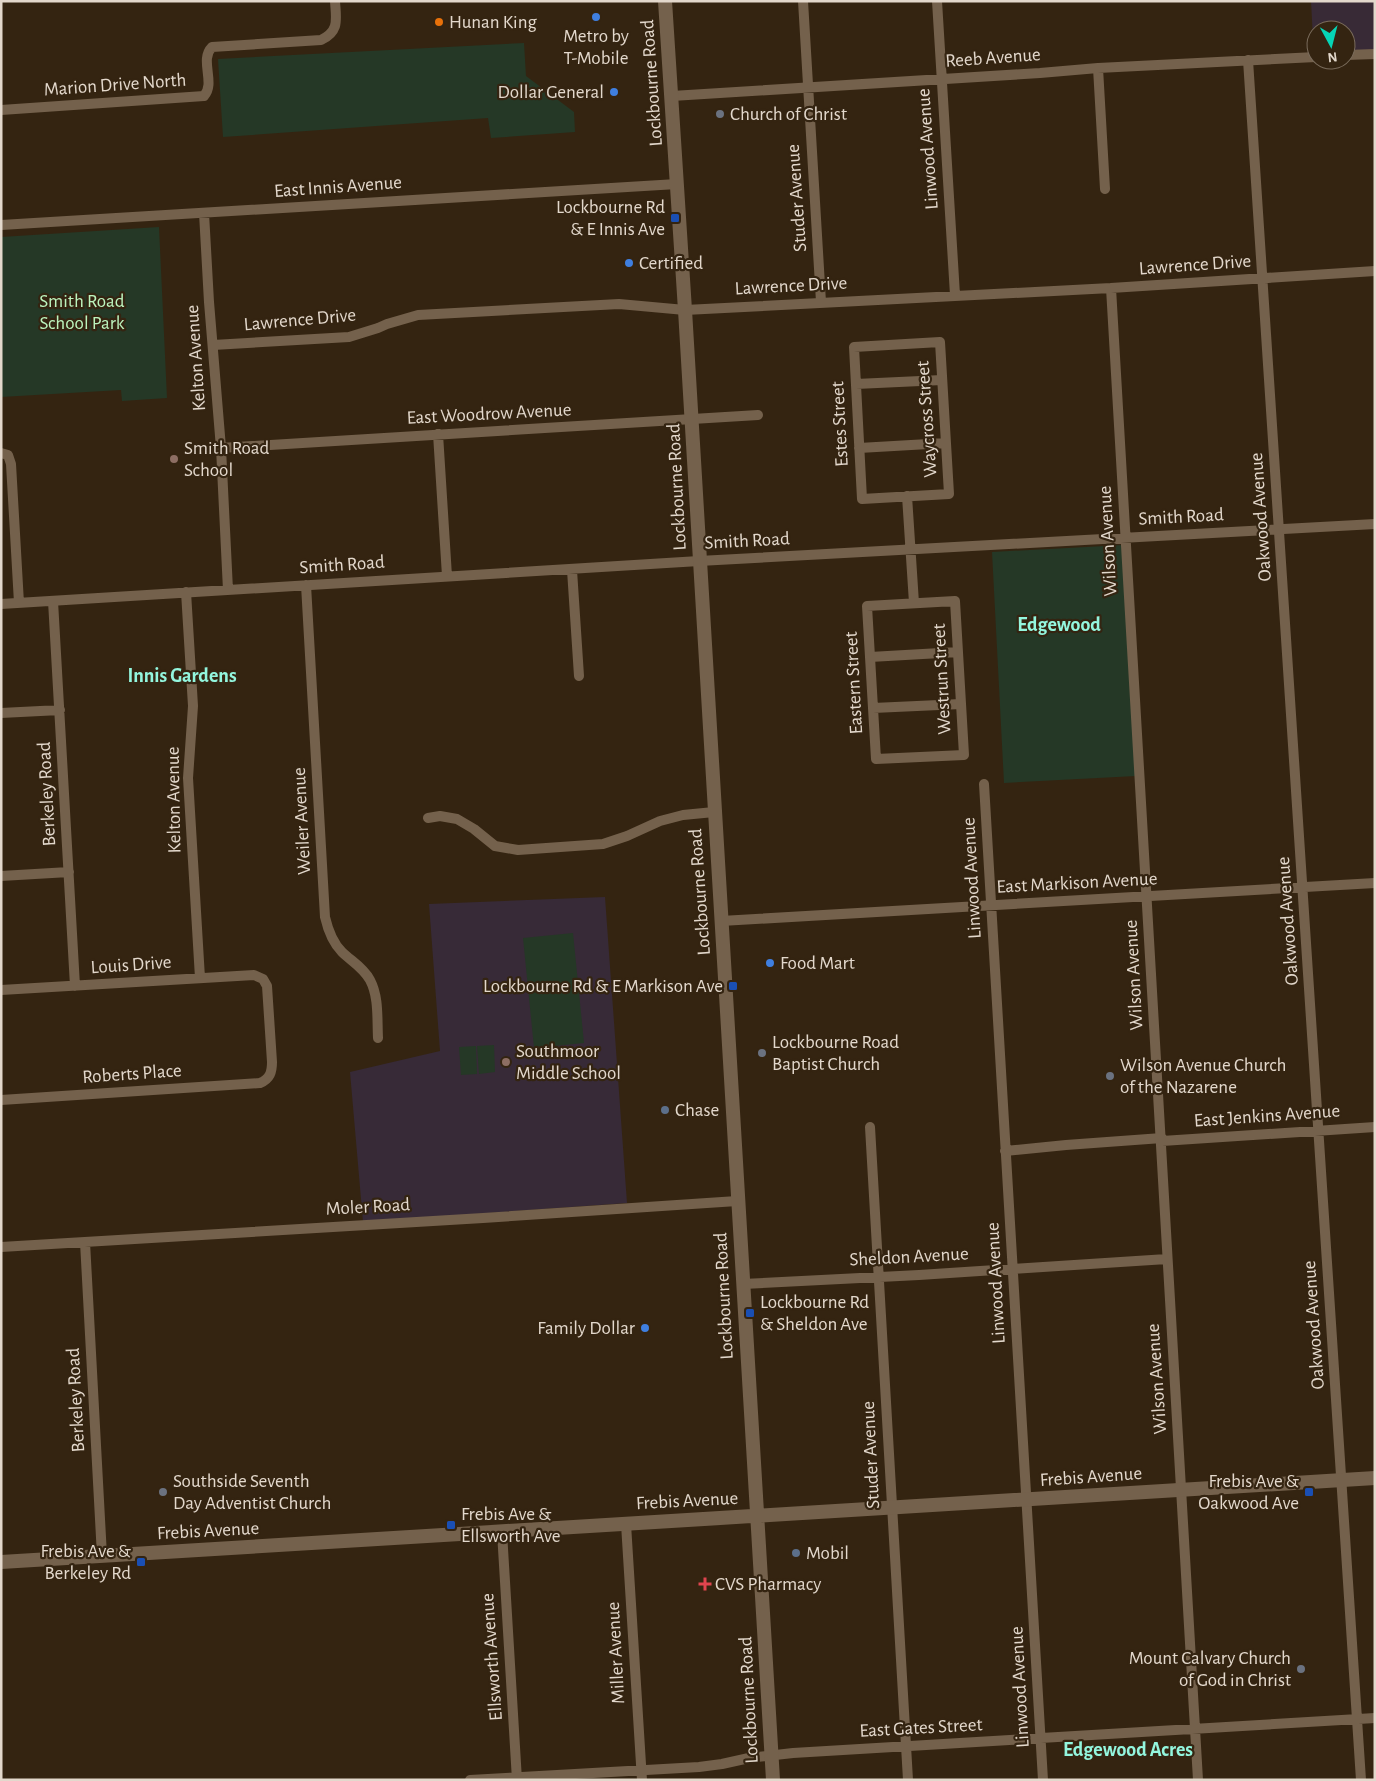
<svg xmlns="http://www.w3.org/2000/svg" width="1376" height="1781" font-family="'Alegreya Sans',sans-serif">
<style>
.industrial{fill:#382a36}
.education{fill:#372a37}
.green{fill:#253826}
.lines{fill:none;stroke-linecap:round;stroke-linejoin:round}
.minor{stroke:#74614c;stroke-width:10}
.secondary{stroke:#74614c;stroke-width:14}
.shop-dot{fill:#3f7fe0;stroke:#342411;stroke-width:2}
.food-dot{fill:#e8710a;stroke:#342411;stroke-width:2}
.worship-dot{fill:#6b7280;stroke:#342411;stroke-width:2}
.transit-dot{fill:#1a4fb4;stroke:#342411;stroke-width:2}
.education-dot{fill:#8d6e63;stroke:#342411;stroke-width:2}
.service-dot{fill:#5c6f8a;stroke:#342411;stroke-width:2}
.health-dot{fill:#e0444e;stroke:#342411;stroke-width:2}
.labels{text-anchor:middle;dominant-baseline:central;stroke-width:4.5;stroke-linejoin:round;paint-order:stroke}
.poi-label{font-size:19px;fill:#e3d8cc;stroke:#342411;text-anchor:start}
.street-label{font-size:19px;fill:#e3d8cc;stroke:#342411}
.park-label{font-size:19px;fill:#bcf4be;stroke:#342411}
.neighbourhood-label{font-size:20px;font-weight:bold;fill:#93f6de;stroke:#342411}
</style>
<rect width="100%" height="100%" fill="#342411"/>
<path class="industrial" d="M1311,1H1375V56L1346,58V30H1316V59H1314Z"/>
<path class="education" d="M605,897L627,1203L363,1222L350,1072L440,1051L429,904Z"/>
<path class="green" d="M524,43L526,76L574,112L575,132L491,138L488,118L223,137L218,59Z
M159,227L167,398L122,401L121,390L1,397V237Z
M1124,545L1136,776L1004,783L992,552Z
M573,933L584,1043L534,1048L523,938Z
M494,1045L495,1072L479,1074L477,1046Z
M476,1046L477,1074L461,1075L459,1047Z"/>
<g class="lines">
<path class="minor" d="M803,1L821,302
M937,1L955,295
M1346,55L1375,54
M1248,60L1361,1780
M1098,68L1105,189
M672,96L1040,73L1098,68L1316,57
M1,110L204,96C216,83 199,60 212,47L321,40C340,31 336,19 335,1
M204,213L209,302L221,448L228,590
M1,225L677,184
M1111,288L1198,1780
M940,342L949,494L862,499L854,347Z
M213,345L349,337L378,328L387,324L418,315L619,304L685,310L1111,288L1375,271
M856,384L942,380
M438,434L447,576
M221,448L758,415
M859,448L946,443
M1,453L8,455L11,464L19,603
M907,496L914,603
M572,570L579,676
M306,585L325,917C328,930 332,942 342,952C351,961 363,967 370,980C379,997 377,1018 378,1038
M186,592L193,706L188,778L200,978
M53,601L75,986
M955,601L964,755L876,759L867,606Z
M1,604L699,561L1375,524
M870,657L958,652
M873,708L961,704
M1,713L60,710
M984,784L1043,1780
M428,818L440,816L457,819L474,829L495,846L518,850L603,844L627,836L660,821L683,815L714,812
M1,876L69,872
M721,921L1375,883
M1,990L254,975L263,979L267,986L272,1062C272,1072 270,1079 260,1083L1,1100
M870,1127L908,1780
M1162,1141L1375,1127
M1005,1151L1066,1145L1162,1138
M85,1242L102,1556
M1,1247L483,1218L737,1201
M743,1284L919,1275L1167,1259
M626,1524L642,1780
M502,1532L517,1780
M470,1780L699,1767L722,1764L749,1758L793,1753L1375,1718"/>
<path class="secondary" d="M665,1L685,310L773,1780
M1,1562L1375,1478"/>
</g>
<g class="shop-dot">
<circle cx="596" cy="17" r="5"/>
<circle cx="614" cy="92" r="5"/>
<circle cx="629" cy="263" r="5"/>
<circle cx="770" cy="963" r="5"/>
<circle cx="645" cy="1328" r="5"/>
</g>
<circle class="food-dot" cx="439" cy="22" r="5"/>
<g class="worship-dot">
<circle cx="720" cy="114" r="5"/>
<circle cx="762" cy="1053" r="5"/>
<circle cx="1110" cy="1076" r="5"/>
<circle cx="163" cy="1492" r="5"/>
<circle cx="1301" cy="1669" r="5"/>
</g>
<g class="transit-dot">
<rect x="670" y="213" width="10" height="10" rx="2.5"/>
<rect x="728" y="981" width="10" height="10" rx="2.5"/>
<rect x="745" y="1308" width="10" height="10" rx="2.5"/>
<rect x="1304" y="1487" width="10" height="10" rx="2.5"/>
<rect x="446" y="1520" width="10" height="10" rx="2.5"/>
<rect x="136" y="1557" width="10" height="10" rx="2.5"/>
</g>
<g class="education-dot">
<circle cx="174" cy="459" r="5"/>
<circle cx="506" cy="1062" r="5"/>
</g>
<g class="service-dot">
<circle cx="665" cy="1110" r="5"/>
<circle cx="796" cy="1553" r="5"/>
</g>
<path class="health-dot" d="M702.5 1576.5h5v5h5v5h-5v5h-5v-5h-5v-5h5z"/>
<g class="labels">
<g class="poi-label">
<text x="449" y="22">Hunan King</text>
<text x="596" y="36" text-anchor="middle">Metro by<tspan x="596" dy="22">T-Mobile</tspan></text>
<text x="604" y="92" text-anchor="end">Dollar General</text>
<text x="730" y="114">Church of Christ</text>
<text x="665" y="207" text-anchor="end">Lockbourne Rd<tspan x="665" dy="22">&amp; E Innis Ave</tspan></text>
<text x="639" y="263">Certified</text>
<text x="184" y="448">Smith Road<tspan x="184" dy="22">School</tspan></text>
<text x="780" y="963">Food Mart</text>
<text x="723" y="986" text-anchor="end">Lockbourne Rd &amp; E Markison Ave</text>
<text x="772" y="1042">Lockbourne Road<tspan x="772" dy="22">Baptist Church</tspan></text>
<text x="516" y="1051">Southmoor<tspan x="516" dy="22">Middle School</tspan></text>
<text x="1120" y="1065">Wilson Avenue Church<tspan x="1120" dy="22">of the Nazarene</tspan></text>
<text x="675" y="1110">Chase</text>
<text x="760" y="1302">Lockbourne Rd<tspan x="760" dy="22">&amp; Sheldon Ave</tspan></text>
<text x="635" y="1328" text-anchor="end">Family Dollar</text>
<text x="173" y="1481">Southside Seventh<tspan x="173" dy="22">Day Adventist Church</tspan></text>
<text x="1299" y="1481" text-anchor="end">Frebis Ave &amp;<tspan x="1299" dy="22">Oakwood Ave</tspan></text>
<text x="461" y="1514">Frebis Ave &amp;<tspan x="461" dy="22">Ellsworth Ave</tspan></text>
<text x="131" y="1551" text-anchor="end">Frebis Ave &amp;<tspan x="131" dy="22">Berkeley Rd</tspan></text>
<text x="806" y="1553">Mobil</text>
<text x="715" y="1584">CVS Pharmacy</text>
<text x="1291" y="1658" text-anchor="end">Mount Calvary Church<tspan x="1291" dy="22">of God in Christ</tspan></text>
</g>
<g class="street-label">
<text transform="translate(993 58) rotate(-4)">Reeb Avenue</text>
<text transform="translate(652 83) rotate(-94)">Lockbourne Road</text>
<text transform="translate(115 85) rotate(-4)">Marion Drive North</text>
<text transform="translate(928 149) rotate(-94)">Linwood Avenue</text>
<text transform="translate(338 187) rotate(-4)">East Innis Avenue</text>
<text transform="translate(797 198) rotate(-94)">Studer Avenue</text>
<text transform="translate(1195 265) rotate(-4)">Lawrence Drive</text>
<text transform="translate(791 286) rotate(-3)">Lawrence Drive</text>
<text transform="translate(300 320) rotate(-5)">Lawrence Drive</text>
<text transform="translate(196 358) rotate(-94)">Kelton Avenue</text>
<text transform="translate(489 414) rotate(-3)">East Woodrow Avenue</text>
<text transform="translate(927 419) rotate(-94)">Waycross Street</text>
<text transform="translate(840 424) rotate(-93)">Estes Street</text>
<text transform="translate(677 487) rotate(-93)">Lockbourne Road</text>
<text transform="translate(1181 517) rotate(-3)">Smith Road</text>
<text transform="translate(1261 517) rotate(-94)">Oakwood Avenue</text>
<text transform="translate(747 541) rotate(-3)">Smith Road</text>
<text transform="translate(1108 541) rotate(-93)">Wilson Avenue</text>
<text transform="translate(342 565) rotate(-4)">Smith Road</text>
<text transform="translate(942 679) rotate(-93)">Westrun Street</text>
<text transform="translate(854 683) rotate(-93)">Eastern Street</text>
<text transform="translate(47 794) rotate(-93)">Berkeley Road</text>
<text transform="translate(174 800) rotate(-91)">Kelton Avenue</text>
<text transform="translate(302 821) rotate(-93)">Weiler Avenue</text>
<text transform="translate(972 878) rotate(-93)">Linwood Avenue</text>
<text transform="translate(1077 883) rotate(-3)">East Markison Avenue</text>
<text transform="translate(700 892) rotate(-94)">Lockbourne Road</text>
<text transform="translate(1288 921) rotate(-94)">Oakwood Avenue</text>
<text transform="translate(131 965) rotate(-4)">Louis Drive</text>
<text transform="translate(1134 975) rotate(-93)">Wilson Avenue</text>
<text transform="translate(132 1074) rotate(-4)">Roberts Place</text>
<text transform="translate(1267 1116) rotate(-4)">East Jenkins Avenue</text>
<text transform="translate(368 1207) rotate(-3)">Moler Road</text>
<text transform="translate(909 1257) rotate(-3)">Sheldon Avenue</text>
<text transform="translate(996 1283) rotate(-93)">Linwood Avenue</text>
<text transform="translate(724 1296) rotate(-93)">Lockbourne Road</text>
<text transform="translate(1314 1325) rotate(-94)">Oakwood Avenue</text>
<text transform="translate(1157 1379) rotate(-94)">Wilson Avenue</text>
<text transform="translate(76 1400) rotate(-93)">Berkeley Road</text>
<text transform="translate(871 1455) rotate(-93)">Studer Avenue</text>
<text transform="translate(1091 1477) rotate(-4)">Frebis Avenue</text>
<text transform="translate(687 1501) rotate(-3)">Frebis Avenue</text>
<text transform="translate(208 1531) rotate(-3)">Frebis Avenue</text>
<text transform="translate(616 1653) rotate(-93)">Miller Avenue</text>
<text transform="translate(492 1657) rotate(-94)">Ellsworth Avenue</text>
<text transform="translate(1020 1687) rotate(-93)">Linwood Avenue</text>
<text transform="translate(749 1700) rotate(-93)">Lockbourne Road</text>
<text transform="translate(921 1728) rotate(-3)">East Gates Street</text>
</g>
<g class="park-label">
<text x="82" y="301">Smith Road<tspan x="82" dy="22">School Park</tspan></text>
</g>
<g class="neighbourhood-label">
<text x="1059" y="625">Edgewood</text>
<text x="182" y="676">Innis Gardens</text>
<text x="1128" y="1750">Edgewood Acres</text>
</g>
</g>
<rect width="1376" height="1781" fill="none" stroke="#e3d8cc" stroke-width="5"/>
<g transform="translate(1331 45) rotate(173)"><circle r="24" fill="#342411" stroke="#7a6c5c"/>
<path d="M0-4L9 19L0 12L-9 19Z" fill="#06d5b6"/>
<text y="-8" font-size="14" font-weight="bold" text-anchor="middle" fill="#e3d8cc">N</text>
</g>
</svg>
